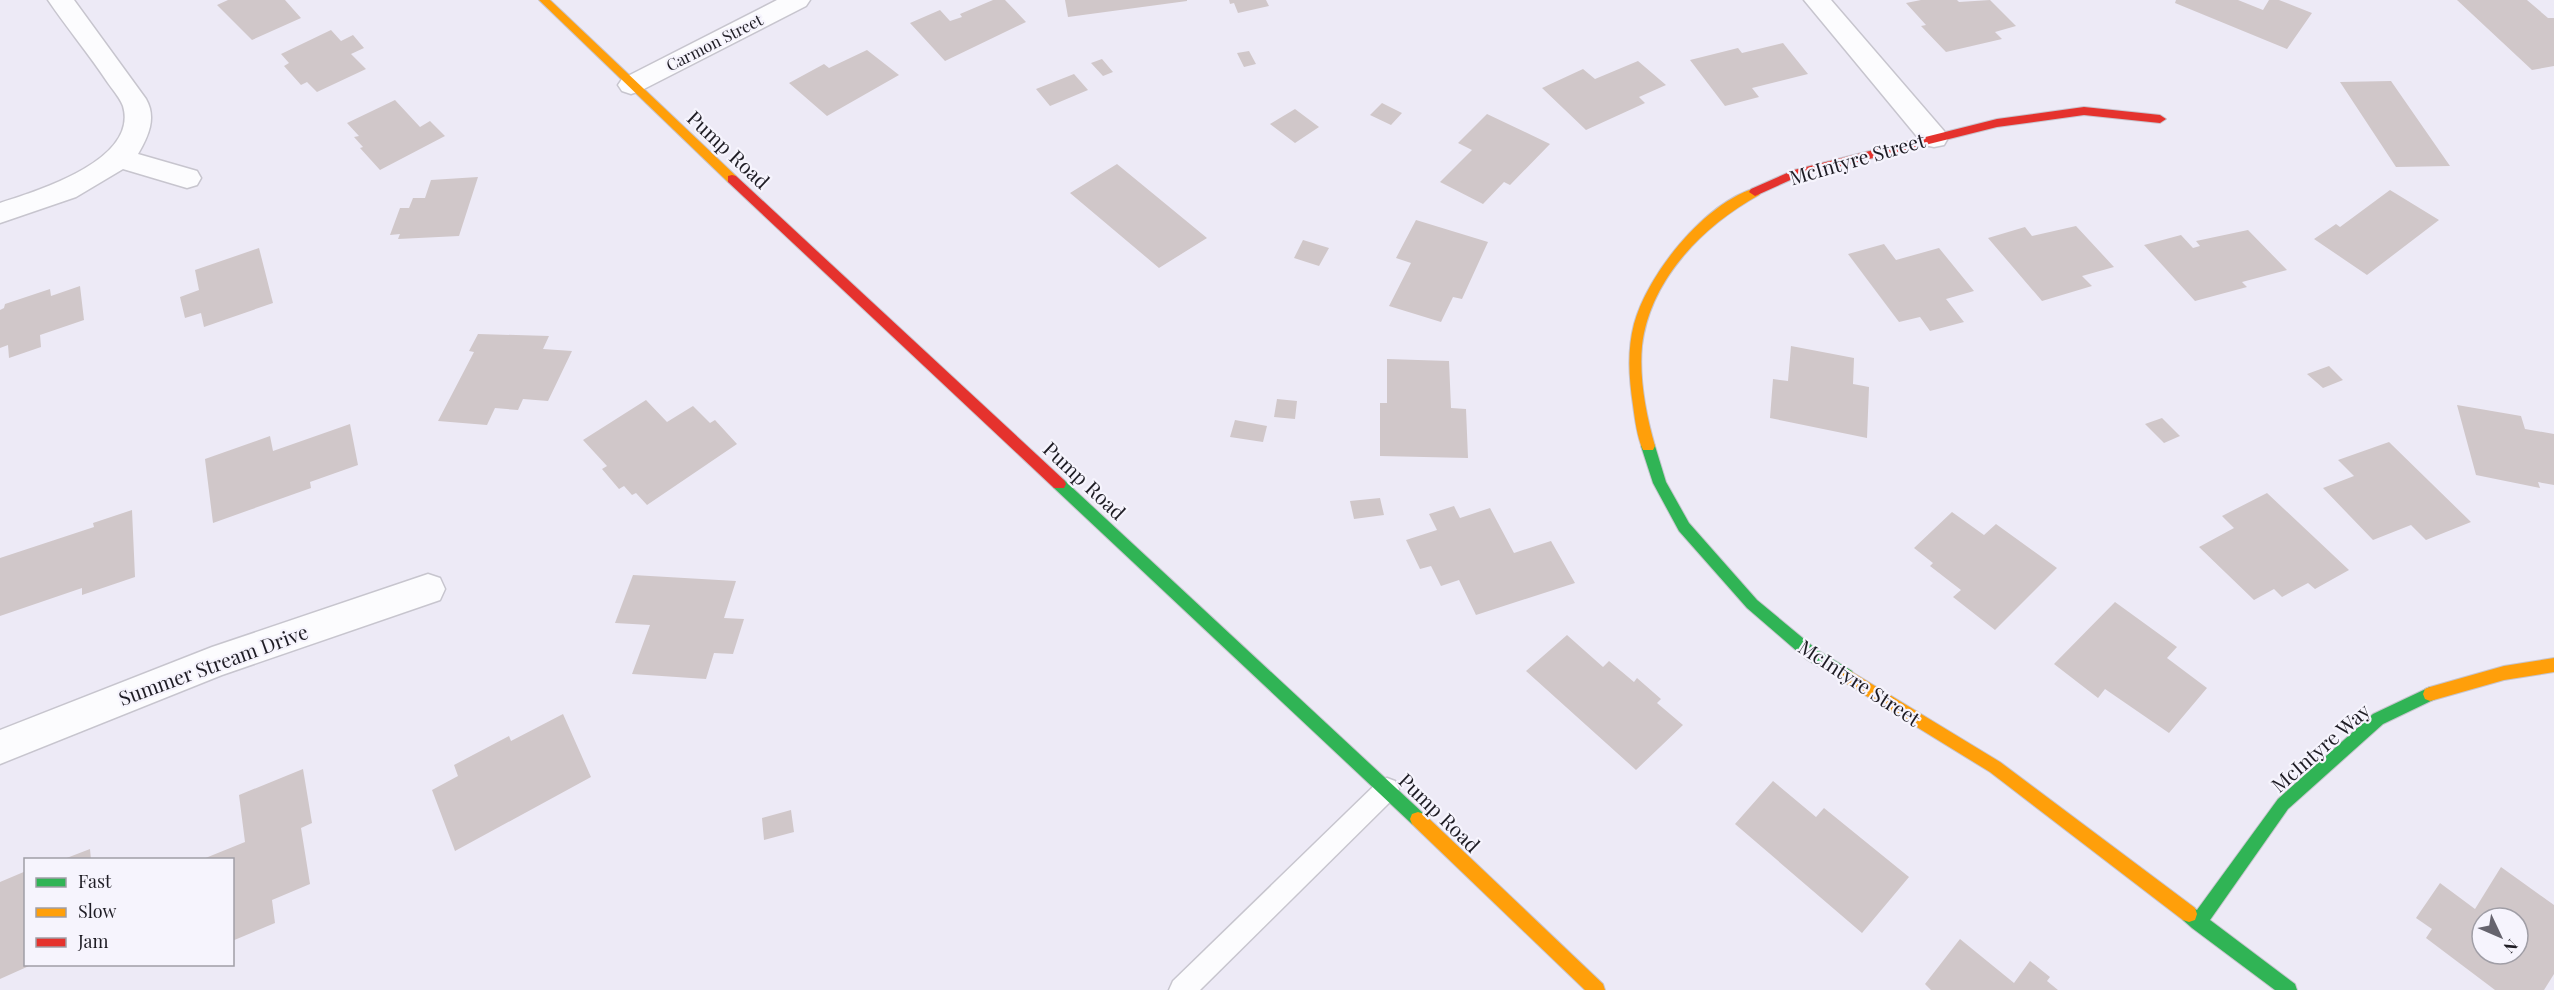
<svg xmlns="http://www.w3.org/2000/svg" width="2554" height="990" font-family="'Playfair Display',serif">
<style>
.building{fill:#d0c7c9;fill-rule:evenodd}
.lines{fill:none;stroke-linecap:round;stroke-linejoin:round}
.lane-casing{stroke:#c7c5ce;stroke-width:3}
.street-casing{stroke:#c7c5ce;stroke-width:3}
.fast-casing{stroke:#c7c5ce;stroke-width:2}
.slow-casing{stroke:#c7c5ce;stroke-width:2}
.jam-casing{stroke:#c7c5ce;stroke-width:2}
.lane{fill:#fcfcfe;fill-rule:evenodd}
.street{fill:#fcfcfe;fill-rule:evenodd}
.fast{fill:#30b455;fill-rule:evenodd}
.slow{fill:#ff9f0a;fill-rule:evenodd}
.jam{fill:#e5322d;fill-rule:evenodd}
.labels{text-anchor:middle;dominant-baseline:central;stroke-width:4.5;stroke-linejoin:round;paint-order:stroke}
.far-street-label{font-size:16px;fill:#1e1c24;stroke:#f6f4fd}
.street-label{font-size:20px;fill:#1e1c24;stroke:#f6f4fd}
</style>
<rect width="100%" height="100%" fill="#edeaf6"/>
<path class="building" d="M228,0H285L301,18L252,40L217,5Z
M993,0H1005L1026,22L945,61L910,23L940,10L950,21L962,17L960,14Z
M1065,0H1187V1L1068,17Z
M1229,0H1266L1269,6L1238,13L1234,3L1230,4Z
M1921,0H1957L1959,2L1990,0L2016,26L1995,32L2002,39L1946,52L1921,26L1926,25L1906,3Z
M2176,0H2238L2263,10L2269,0H2279L2312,13L2287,49L2175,3Z
M2457,0H2527L2548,18H2554V66L2532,70Z
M331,30L341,41L353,35L364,48L351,54L366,69L317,92L307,82L301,85L284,66L289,63L281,54Z
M1783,43L1808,74L1752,88L1759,97L1725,106L1690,60L1738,48L1742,53Z
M867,50L899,75L827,116L789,83L824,64L829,68Z
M1249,51L1256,64L1244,67L1237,53Z
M1102,59L1113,72L1103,76L1091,63Z
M1638,61L1666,85L1639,97L1645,103L1586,130L1542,88L1583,69L1595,79Z
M1074,74L1088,90L1050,106L1036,89Z
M2391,81L2450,166L2396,167L2340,82Z
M395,100L420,127L430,121L445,136L380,170L360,148L363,147L354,137L359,136L347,123Z
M1382,103L1402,113L1391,125L1370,115Z
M1295,109L1319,127L1295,143L1270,124Z
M1487,114L1550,144L1510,185L1504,182L1483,204L1440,182L1472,150L1458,143Z
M1117,164L1207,238L1159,268L1070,193Z
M478,177L459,236L398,239L400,234L390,235L400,208H409L413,198H425L431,180Z
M2390,190L2439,220L2367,275L2314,239L2336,224L2340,227Z
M1416,220L1488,242L1462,299L1453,297L1441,322L1389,306L1411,263L1396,258Z
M2076,226L2114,267L2082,276L2092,286L2042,301L1988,238L2025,227L2032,236Z
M2248,230L2287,270L2242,282L2247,287L2195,301L2144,245L2181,235L2193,248L2200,246L2196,241Z
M1303,240L1329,248L1319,266L1294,258Z
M1884,244L1896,260L1939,248L1974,291L1946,299L1964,322L1930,331L1920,317L1899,322L1848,254Z
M259,248L273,303L204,327L201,313L185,318L180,297L199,290L195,270Z
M80,286L84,320L40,335L41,347L9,358L8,345L0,348V310L4,308L5,304L50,289L51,296Z
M478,334L549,336L543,349L572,351L548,401L523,399L518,410L495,408L487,425L438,421L474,352L469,351Z
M1791,346L1854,358L1853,384L1869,387L1867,438L1770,418L1773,379L1788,381Z
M1387,359L1449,361L1451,408L1466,409L1468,458L1380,456V403H1387Z
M2329,366L2343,380L2323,388L2307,374Z
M1277,399L1297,401L1295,419L1274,417Z
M646,400L667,422L693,406L710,423L715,420L737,444L647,505L636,493L632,495L624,486L619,489L602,469L607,466L583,440Z
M2457,405L2521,416L2525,429L2554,434V485L2538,482L2540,488L2476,475Z
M2162,418L2180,436L2164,443L2145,424Z
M1235,420L1267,426L1263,442L1230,437Z
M350,424L358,465L310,482L311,488L213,523L205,459L270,436L273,451Z
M2389,442L2471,522L2426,540L2411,525L2373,540L2323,488L2354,476L2338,460Z
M2267,493L2349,570L2315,589L2308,583L2282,597L2274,589L2254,600L2199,547L2234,528L2222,516Z
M1380,498L1384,515L1354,519L1350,501Z
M1454,506L1460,518L1490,508L1514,553L1551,541L1575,583L1476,615L1459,580L1441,586L1431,566L1420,569L1406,540L1437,530L1429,514Z
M132,510L135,577L82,595V588L0,616V558L94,527L93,523Z
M1952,512L1984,535L1996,524L2057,568L1995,630L1953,597L1961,590L1930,566L1933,563L1914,548Z
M633,575L736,581L724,618L744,619L733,654L714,653L706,679L632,674L650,625L615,623Z
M2115,602L2177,647L2167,658L2207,688L2169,733L2105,689L2098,698L2054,664Z
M1567,635L1603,667L1609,661L1634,682L1637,678L1661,699L1657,703L1683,725L1636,770L1526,671Z
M563,714L591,777L455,851L432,790L458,776L454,765L509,736L511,741Z
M303,769L312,823L301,828L310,884L272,900L275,923L232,941V860L203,859L245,842L239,795Z
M1773,781L1816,817L1824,808L1909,877L1862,933L1735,824Z
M791,810L794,832L764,840L762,818Z
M90,849L91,860H64V859Z
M2501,867L2554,905V974L2544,990H2495L2426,938L2432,929L2416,918L2440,883L2475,909ZM2482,918H2518V954H2482Z
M26,871V964L29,966L0,979V882Z
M1960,939L2014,983L2030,961L2050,977L2047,981L2058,990H1931L1925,984Z"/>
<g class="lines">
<g class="lane-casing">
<path id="lane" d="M1387,778L1395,781L1399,789L1395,797L1200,990H1169L1173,981L1379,781Z"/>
</g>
<g class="street-casing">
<path id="street" d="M48,0H74L146,99C157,118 148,137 138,154L197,171L201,178L197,185L187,188L123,169L76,197L0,223V203C38,191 139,160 123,106C120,98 113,90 108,83C89,54 67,28 48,0Z
M777,0H810L806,6L640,91L631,94L622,91L618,85L622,79Z
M1804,0H1831L1944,131L1948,138L1944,145L1934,147L1924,145Z
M428,574L440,578L445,589L440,600L222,675L0,764V730L212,647Z"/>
</g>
<g class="fast-casing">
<path id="fast" d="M1648,441L1653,442L1655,446L1666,482L1689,523L1757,600L1816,649L1852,671L1854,676L1852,681L1847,683L1842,681L1806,659L1747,608L1679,531L1653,483L1641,446L1643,442Z
M1059,478L1064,480L1424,814L1426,819L1424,824L1418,826L1412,824L1054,488L1052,484L1054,480Z
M2430,687L2435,689L2437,694L2435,699L2383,724L2288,809L2210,920L2295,984L2297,990H2275L2192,928L2183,920L2181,914L2183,908L2189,906L2197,910L2278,799L2373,714Z"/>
</g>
<g class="slow-casing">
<path id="slow" d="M539,0H550L736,176V182H728Z
M1755,188L1759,189L1761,192L1759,195C1703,226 1650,279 1642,346C1639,378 1646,415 1655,446L1653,450H1643C1637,437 1635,420 1633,405C1629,378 1627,351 1634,324C1648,273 1704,204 1755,188Z
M2554,658V672L2504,680L2430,701L2425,699L2423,694L2425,689L2430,687L2504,666Z
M1847,669L2000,762L2195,908L2197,914L2195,920L2189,922L2183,920L1990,772L1842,681L1840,676L1842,671Z
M1418,812L1424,814L1603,984L1605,990H1585L1412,824L1410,819L1412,814Z"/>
</g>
<g class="jam-casing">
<path id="jam" d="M2084,107L2160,115L2166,119L2160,123L2084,115L1997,127L1797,177L1755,196L1749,192L1751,189L1794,170L1997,119Z
M732,175L736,176L1064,480L1066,484L1064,488H1054L728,182V176Z"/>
</g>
<use href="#lane" class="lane"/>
<use href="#street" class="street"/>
<use href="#fast" class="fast"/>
<use href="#slow" class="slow"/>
<use href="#jam" class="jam"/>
</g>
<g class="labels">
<g class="far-street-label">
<text transform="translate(714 42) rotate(-27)">Carmon Street</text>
</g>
<g class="street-label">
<text transform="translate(729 149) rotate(43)">Pump Road</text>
<text transform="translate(1857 158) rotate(-16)">McIntyre Street</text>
<text transform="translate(1085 480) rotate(43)">Pump Road</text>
<text transform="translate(213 664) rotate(-20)">Summer Stream Drive</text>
<text transform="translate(1860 682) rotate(33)">McIntyre Street</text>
<text transform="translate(2320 747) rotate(-41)">McIntyre Way</text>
<text transform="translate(1440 812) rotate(44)">Pump Road</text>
</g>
</g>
<rect x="24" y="858" width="210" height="108" fill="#f6f4fd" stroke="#a09ea6" stroke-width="1.5"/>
<rect x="36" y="878" width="30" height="9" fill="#30b455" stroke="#a09ea6" stroke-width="1.5"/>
<text x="78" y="888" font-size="18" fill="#1e1c24">Fast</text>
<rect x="36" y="908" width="30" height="9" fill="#ff9f0a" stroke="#a09ea6" stroke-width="1.5"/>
<text x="78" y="918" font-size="18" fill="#1e1c24">Slow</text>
<rect x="36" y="938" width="30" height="9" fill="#e5322d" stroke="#a09ea6" stroke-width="1.5"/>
<text x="78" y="948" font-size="18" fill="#1e1c24">Jam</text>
<g transform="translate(2500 936) rotate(134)"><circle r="28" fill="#f6f4fd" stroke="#a09ea6" stroke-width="1.5"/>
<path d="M0-4.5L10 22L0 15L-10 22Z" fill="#66646e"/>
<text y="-9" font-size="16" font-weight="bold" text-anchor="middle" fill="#1e1c24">N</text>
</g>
</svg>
